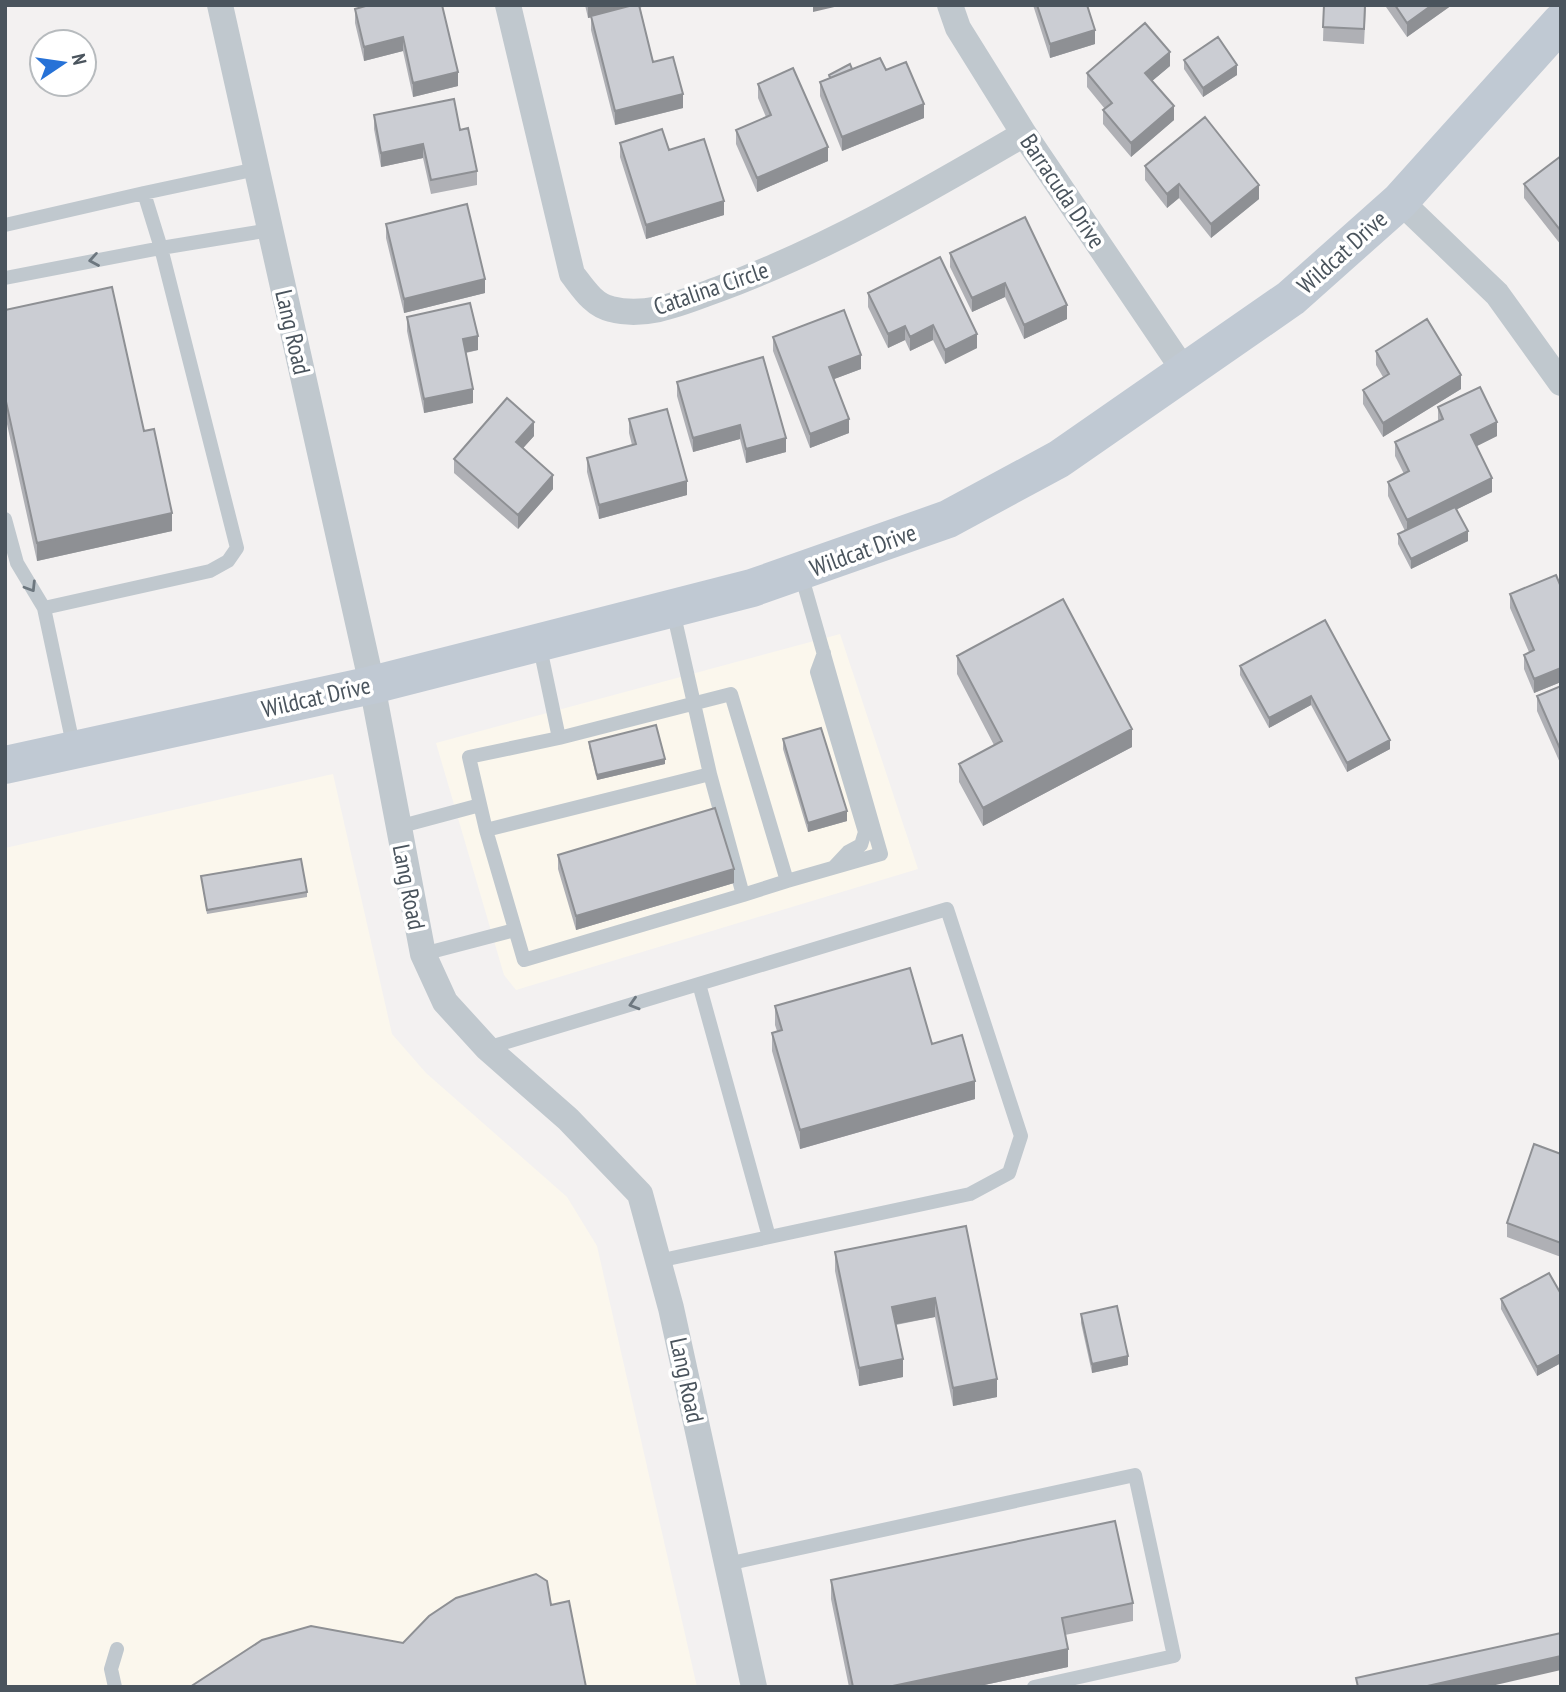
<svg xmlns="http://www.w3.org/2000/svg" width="1566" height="1692" font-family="'PT Sans Narrow',sans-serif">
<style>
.commercial{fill:#fbf7ed}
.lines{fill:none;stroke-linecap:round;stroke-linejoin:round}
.lane{stroke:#c0c8ce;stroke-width:14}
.street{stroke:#c0c8ce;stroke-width:26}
.secondary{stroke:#c0c9d3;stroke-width:38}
.wall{fill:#afb0b5}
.shaded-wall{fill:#8e9094}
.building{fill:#cbcdd3;stroke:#8e9094;stroke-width:2}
.oneway{stroke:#6d777f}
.labels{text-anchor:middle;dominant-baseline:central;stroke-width:7;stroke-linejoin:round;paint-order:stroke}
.street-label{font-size:24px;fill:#4a545d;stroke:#fff}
</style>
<rect width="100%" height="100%" fill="#f3f1f1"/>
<path class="commercial" d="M840,634L918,869L516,990L504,975L436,743Z
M333,774L392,1034L426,1073L567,1197L597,1246L697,1687H8L5,1672V848Z"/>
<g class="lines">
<path class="lane" d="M5,225L144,193
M5,278L161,248L144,193L256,169
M5,519L17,563L44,608L74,749
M44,608L210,571L228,561L237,548L161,248L270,230
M673,611L710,774L486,830L524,960L743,895
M539,643L559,738
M824,653L817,672L865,832L861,845L848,852L833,868
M710,774L743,895L787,881
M398,827L480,805
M486,830L469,757L559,738L731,694L787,881L881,854L801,574
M423,954L515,930
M699,984L769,1237
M487,1048L947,909L1021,1136L1009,1173L970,1194L658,1261
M727,1564L1135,1475L1174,1656L1034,1687
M115,1687L111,1669L117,1649"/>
<path class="street" d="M220,5L372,685L423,954L445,1002L487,1048L568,1119L640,1194L671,1308L754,1687
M508,5L572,274C583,288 593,305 611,309C648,319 685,301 719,289C827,249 925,192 1024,134
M950,5L958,28L1024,134L1185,372
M1400,201L1497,294L1561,383"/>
<path class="secondary" d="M5,765L372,685L752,588L948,519L1059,459L1291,298L1400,201L1561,22"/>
</g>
<path class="wall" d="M585,5H647L640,7L653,62L683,108L615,125L591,30V17L588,18Z
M1033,5H1087L1095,44L1050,58Z
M1324,5H1366L1364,44L1323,41Z
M1386,5H1452L1407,37L1386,7Z
M367,6L458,86L413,97L403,51L364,61L355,23V9Z
M1184,60L1237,75L1203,97L1184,69Z
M1170,66L1152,81L1174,120L1131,157L1103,124V110L1105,109L1087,87V73Z
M852,69L886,70L924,118L842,151L820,96V82L829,78V75Z
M758,84L828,161L757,192L736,144V130L766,117L758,98Z
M374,115L460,130L477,171V185L431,194L423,158L381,167L374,129Z
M620,143L669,150L724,215L646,239L620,157Z
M1561,156V245L1524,198V184Z
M1145,166L1259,199L1211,238L1179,198L1167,208L1145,180Z
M386,224L485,293L404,313L386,238Z
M950,253L1067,319L1024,339L1005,297L972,312L950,267Z
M868,293L977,348L945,364L933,340L910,351L905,340L888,348L868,307Z
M5,310L172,531L37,561L5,415Z
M407,317L478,350L466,353L473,403L424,413L407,331Z
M773,337L861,369L834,379L849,433L810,448L773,351Z
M1376,351L1461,389L1383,437L1363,404V390L1383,377L1376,365Z
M677,382L786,452L746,463L740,439L693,452L677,396Z
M1438,407L1497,436L1477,446L1492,492L1457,509L1468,541L1411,569L1398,544V534L1405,531L1388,496V482L1404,474L1395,456V442L1438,421Z
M629,419L687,495L599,519L587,472V458L632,445L629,433Z
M534,436L523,448L553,489L518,529L454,473V459Z
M1561,587V682L1534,693L1524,669V655L1529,652L1510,608V594Z
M1325,620L1390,749L1347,772L1311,705L1269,728L1240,675V666Z
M957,656L1132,747L983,826L959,782V764L994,745L957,674Z
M1561,686V765L1537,711V696Z
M783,739L847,821L808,832L783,749Z
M589,742L665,764L597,780L589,747Z
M558,855L734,883L576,930L558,869Z
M201,876L307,892V897L207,914Z
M775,1006L932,1044L975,1099L800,1149L772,1051V1033L777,1031L775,1025Z
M1561,1154V1257L1507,1237V1223Z
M966,1226L997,1397L953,1406L935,1317L896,1325L903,1377L859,1386L835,1271V1252Z
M1561,1294V1363L1537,1376L1501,1309V1299Z
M1081,1314L1128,1365L1092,1373L1081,1323Z
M831,1580L1133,1603V1621L1065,1635L1068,1667L975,1687H849L831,1599Z"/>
<path class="shaded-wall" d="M588,5L647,6L588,18Z
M813,5H843L813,12Z
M1432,5H1452L1407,37V23Z
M1095,30V44L1050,58V44Z
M403,37V51L364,61V47Z
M1170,52V66L1145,87V73Z
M1237,65V75L1203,97V88Z
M458,72V86L413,97V83Z
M683,94V108L615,125V111Z
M924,104V118L842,151V137Z
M1174,106V120L1131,157V143Z
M423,144V158L381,167V153Z
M828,147V161L757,192V178Z
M1179,184V198L1167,208V194Z
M1259,185V199L1211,238V224Z
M724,201V215L646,239V225Z
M485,279V293L404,313V299Z
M1005,283V297L972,312V298Z
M1067,305V319L1024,339V325Z
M933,325V340L910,351V337Z
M905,326V340L888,348V334Z
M977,334V348L945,364V350Z
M478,336V350L463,353V339Z
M861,355V369L829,381V367Z
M1461,375V389L1383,437V423Z
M473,389V403L424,413V399Z
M849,419V433L810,448V434Z
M534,422V436L516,456V442Z
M1497,422V436L1471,449V435Z
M740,425V439L693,452V438Z
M786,438V452L746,463V449Z
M553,475V489L518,529V515Z
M1492,478V492L1407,534V520Z
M687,481V495L599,519V505Z
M172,513V531L37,561V543Z
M1468,531V541L1411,569V559Z
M1561,668V682L1534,693V679Z
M1311,696V705L1269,728V718Z
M1132,729V747L983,826V808Z
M1390,740V749L1347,772V763Z
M665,759V764L597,780V775Z
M847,811V821L808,832V823Z
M734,869V883L576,930V916Z
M975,1081V1099L800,1149V1130Z
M935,1298V1317L892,1325V1307Z
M1561,1354V1363L1537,1376V1367Z
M1128,1356V1365L1092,1373V1364Z
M903,1359V1377L859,1386V1368Z
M997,1379V1397L953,1406V1388Z
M1068,1649V1667L975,1687H888Z
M1561,1656V1670L1487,1687H1423Z"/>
<path class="building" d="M369,5H442L458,72L413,83L403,37L364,47L355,9Z
M633,5H639L653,62L673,57L683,94L615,111L591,16Z
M1037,5H1087L1095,30L1050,44Z
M1324,5H1365L1364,29L1323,27Z
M1395,5H1432L1407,23Z
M1145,23L1170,52L1145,73L1174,106L1131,143L1103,110L1112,103L1087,73Z
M1218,37L1237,65L1203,88L1184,60Z
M880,58L886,70L906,62L924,104L842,137L820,82Z
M850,64L852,69L830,78L829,75Z
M793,68L828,147L757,178L736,130L771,115L758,84Z
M454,99L460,130L468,128L477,171L431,180L423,144L381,153L374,115Z
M1205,117L1259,185L1211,224L1179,184L1167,194L1145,166Z
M662,129L669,150L704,139L724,201L646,225L620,143Z
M1561,156V231L1524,184Z
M467,204L485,279L404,299L386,224Z
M1025,217L1067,305L1024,325L1005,283L972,298L950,253Z
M940,257L977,334L945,350L933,325L910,337L905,326L888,334L868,293Z
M112,287L144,431L154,429L172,513L37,543L5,397V310Z
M470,303L478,336L463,339L473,389L424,399L407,317Z
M844,310L861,355L829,367L849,419L810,434L773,337Z
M1427,319L1461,375L1383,423L1363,390L1389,374L1376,351Z
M763,357L786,438L746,449L740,425L693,438L677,382Z
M1480,387L1497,422L1471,435L1492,478L1407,520L1388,482L1409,471L1395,442L1443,419L1438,407Z
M507,398L534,422L516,442L553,475L518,515L454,459Z
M667,409L687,481L599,505L587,458L636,444L629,419Z
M1455,507L1468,531L1411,559L1398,534Z
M1556,575L1561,587V668L1534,679L1524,655L1534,650L1510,594Z
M1063,599L1132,729L983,808L959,764L1002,741L957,656Z
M1325,620L1390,740L1347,763L1311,696L1269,718L1240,666Z
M1561,686V751L1537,696Z
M656,725L665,759L597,775L589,742Z
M821,728L847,811L808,823L783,739Z
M715,808L734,869L576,916L558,855Z
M301,859L307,892L207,910L201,876Z
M910,968L932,1044L962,1035L975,1081L800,1130L772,1033L782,1030L775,1006Z
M1534,1144L1561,1154V1243L1507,1223Z
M966,1226L997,1379L953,1388L935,1298L892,1307L903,1359L859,1368L835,1252Z
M1549,1273L1561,1294V1354L1537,1367L1501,1299Z
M1117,1306L1128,1356L1092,1364L1081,1314Z
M1115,1521L1133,1603L1062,1618L1068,1649L888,1687H853L831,1580Z
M536,1574L547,1581L551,1605L569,1601L586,1687H190L262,1640L311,1626L403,1643L429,1616L456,1598Z
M1561,1633V1656L1423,1687H1358L1356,1678Z"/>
<defs><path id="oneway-chevron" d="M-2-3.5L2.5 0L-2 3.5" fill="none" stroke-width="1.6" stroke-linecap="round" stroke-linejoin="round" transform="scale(1.75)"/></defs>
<g class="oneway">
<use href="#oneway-chevron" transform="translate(94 260) rotate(170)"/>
<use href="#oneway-chevron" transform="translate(31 587) rotate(58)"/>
<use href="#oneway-chevron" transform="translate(634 1004) rotate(163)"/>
</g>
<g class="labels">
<g class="street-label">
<text transform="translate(1063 191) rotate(56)">Barracuda Drive</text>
<text transform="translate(1342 252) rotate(-42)">Wildcat Drive</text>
<text transform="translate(711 288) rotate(-19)">Catalina Circle</text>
<text transform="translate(293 332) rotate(77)">Lang Road</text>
<text transform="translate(863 550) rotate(-20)">Wildcat Drive</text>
<text transform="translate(316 697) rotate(-13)">Wildcat Drive</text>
<text transform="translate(409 887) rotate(79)">Lang Road</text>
<text transform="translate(687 1380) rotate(78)">Lang Road</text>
</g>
</g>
<rect width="1566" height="1692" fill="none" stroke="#4a545d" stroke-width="14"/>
<g transform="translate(63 63) rotate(77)"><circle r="33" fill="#ffffff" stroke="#b7bbbe" stroke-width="2"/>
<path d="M0-5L12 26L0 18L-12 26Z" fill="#2772d7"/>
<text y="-10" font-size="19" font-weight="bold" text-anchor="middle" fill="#4a545d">N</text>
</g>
</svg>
